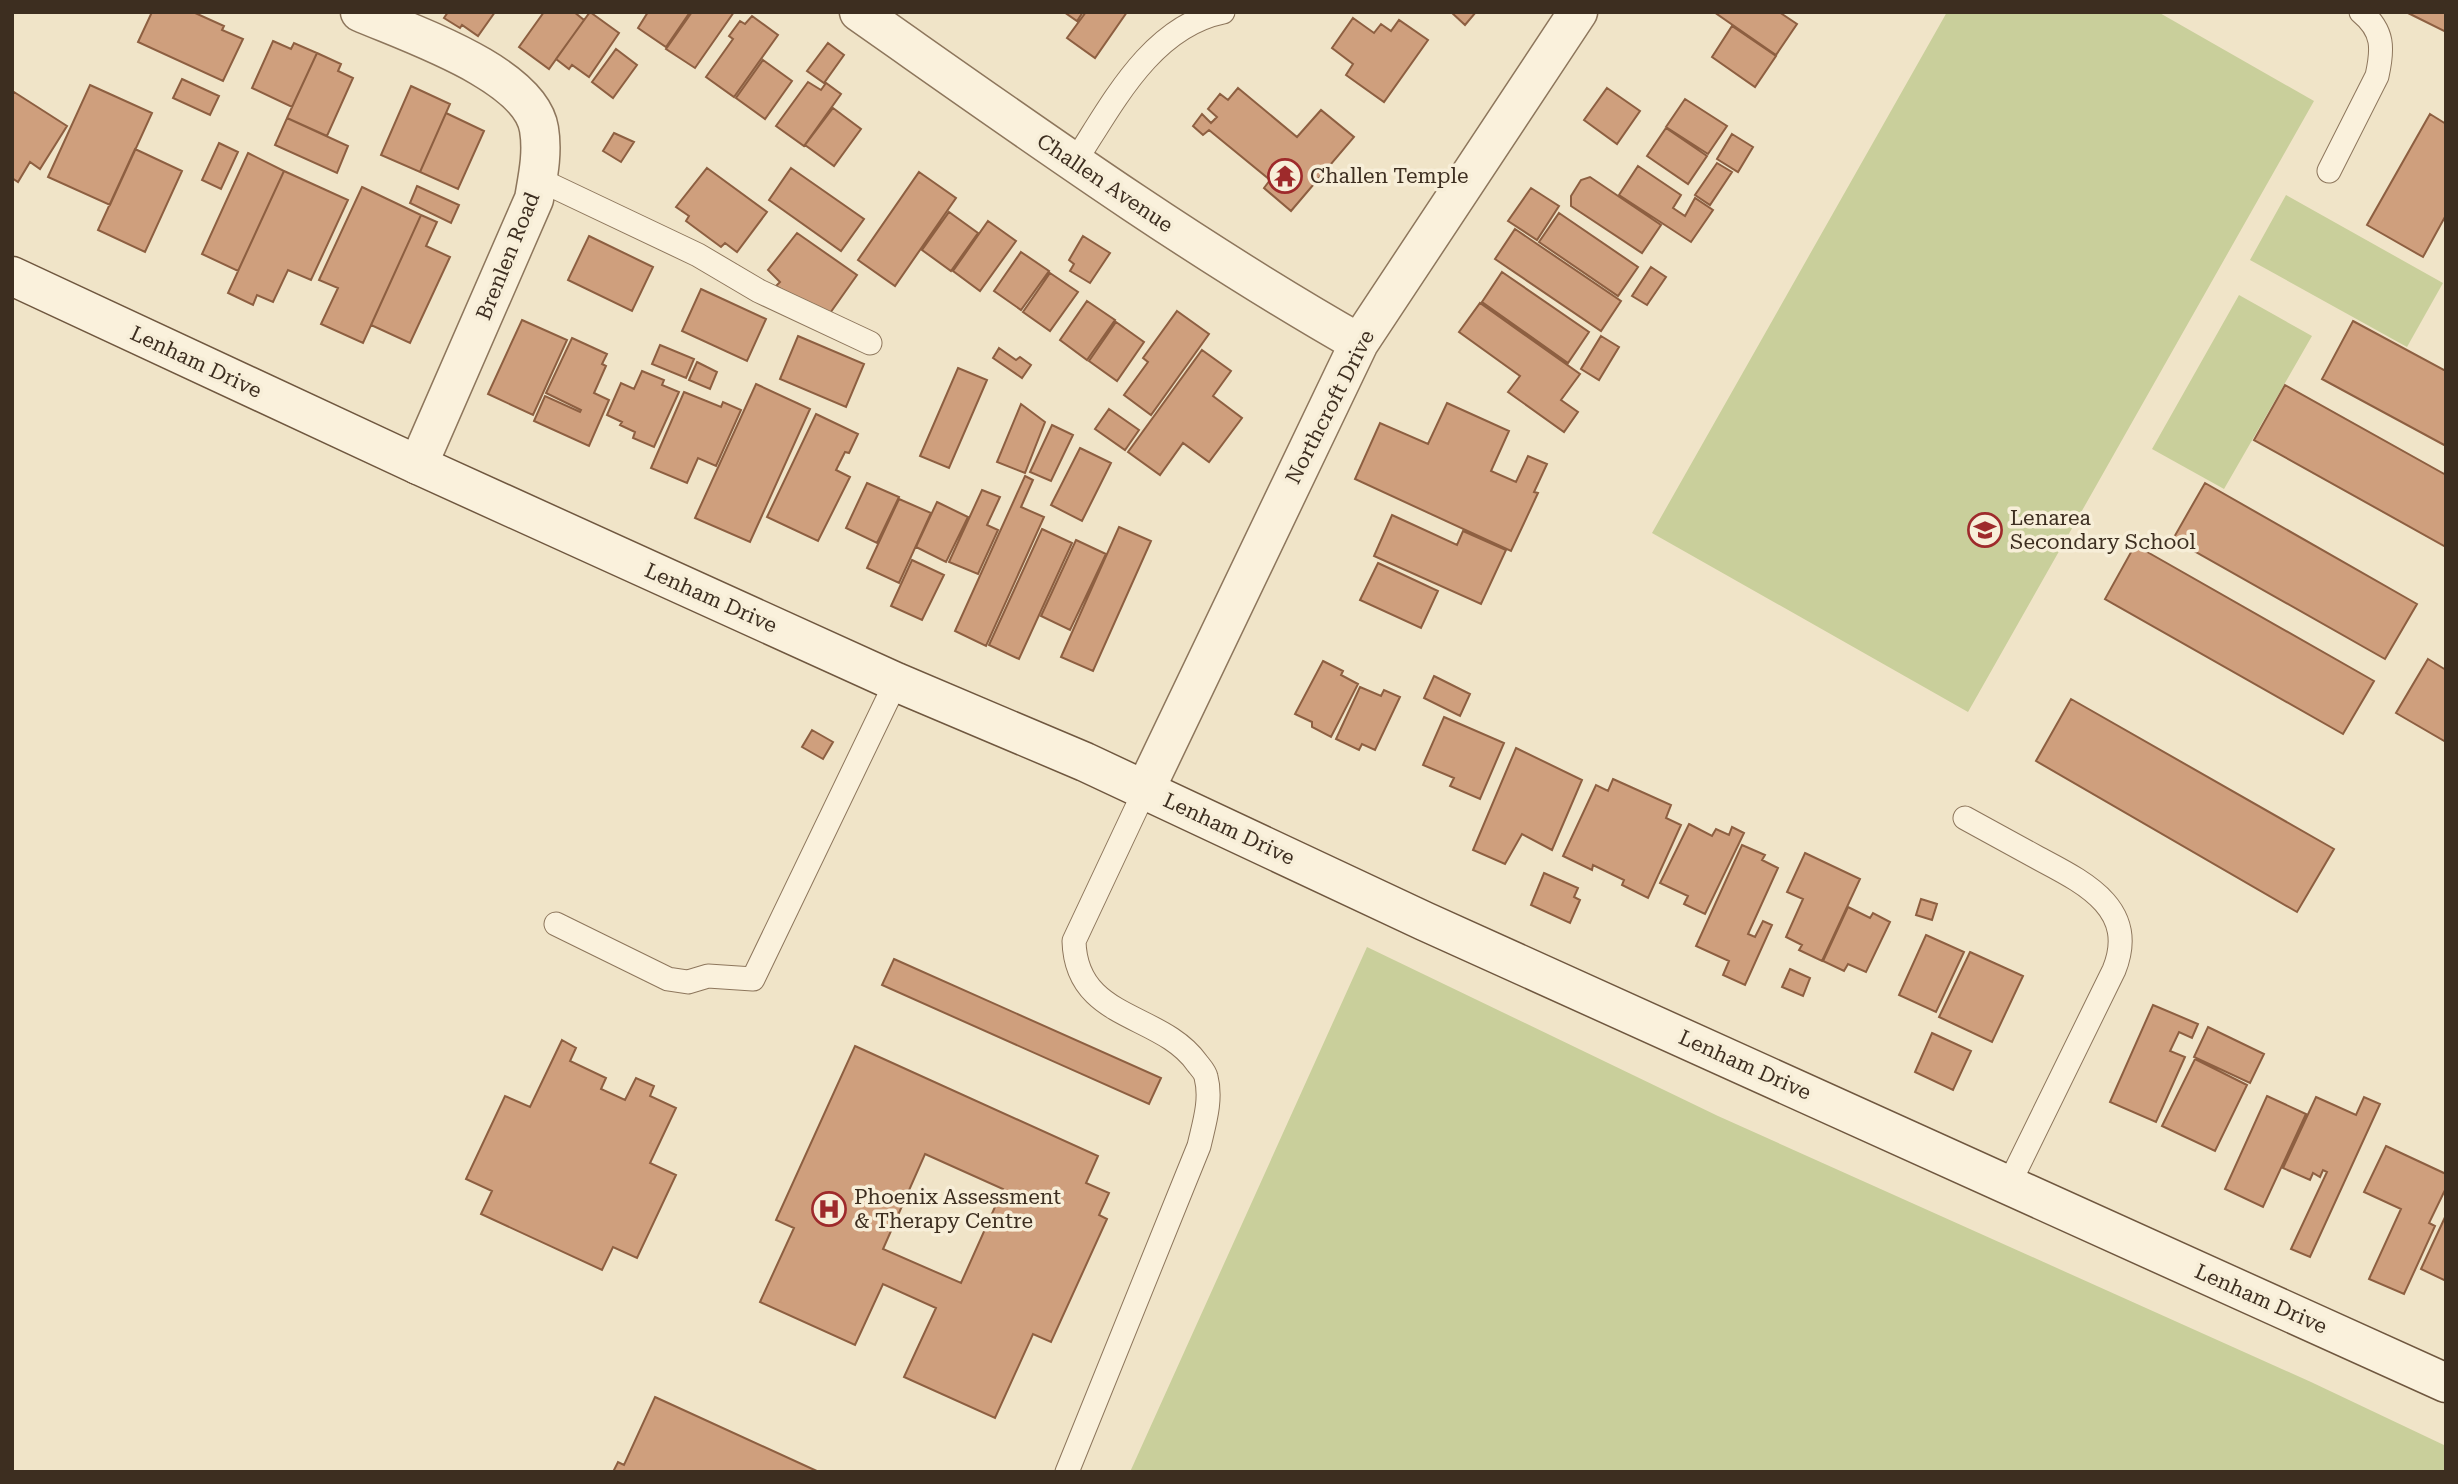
<svg xmlns="http://www.w3.org/2000/svg" width="2458" height="1484" font-family="'Roboto Serif',serif">
<style>
.green{fill:#c9cf9b}
.building{fill:#cf9f7d;stroke:#8d5f41;stroke-width:2;fill-rule:evenodd}
.lines{fill:none;stroke-linecap:round;stroke-linejoin:round}
.lane-casing{stroke:#8d765c;stroke-width:25}
.street-casing{stroke:#8d765c;stroke-width:41}
.secondary-casing{stroke:#6f573f;stroke-width:41}
.lane{stroke:#faf1dc;stroke-width:23}
.street{stroke:#faf1dc;stroke-width:38}
.secondary{stroke:#faf1dc;stroke-width:38}
.labels{text-anchor:middle;dominant-baseline:central;stroke-width:7;stroke-linejoin:round;paint-order:stroke}
.poi-label{font-size:21px;fill:#3d2e20;stroke:#f7eed8;text-anchor:start}
.street-label{font-size:21px;fill:#3d2e20;stroke:#f7eed8}
</style>
<rect width="100%" height="100%" fill="#f0e4c8"/>
<path class="green" d="M1947,12H2158L2314,101L1968,712L1652,533Z
M2286,195L2443,283L2407,347L2250,260Z
M2239,295L2312,336L2224,489L2152,449Z
M1367,947L1718,1116L2311,1382L2446,1446V1472H1130Z"/>
<path class="building" d="M152,12H193L224,26L222,30L243,39L223,81L138,42Z
M448,12H495L478,36L462,25L460,28L444,18Z
M544,12H574L584,20L549,69L519,47Z
M590,12L619,33L589,77L572,65L569,69L556,59Z
M648,12H690L666,47L638,28Z
M692,12H734L695,68L666,49Z
M1064,12H1083L1077,21Z
M1086,12H1127L1095,58L1067,38Z
M1451,12H1476L1465,25Z
M1714,12H1779L1797,24L1776,55Z
M2406,12H2446V32Z
M752,16L778,35L734,97L706,77L733,39L729,36L740,21L745,24Z
M1353,18L1374,33L1381,24L1391,31L1399,20L1428,40L1384,102L1346,75L1353,64L1332,48Z
M1732,26L1776,56L1755,87L1712,57Z
M273,41L291,49L294,43L317,53L292,107L252,88Z
M828,43L844,55L824,83L807,71Z
M616,49L637,65L613,98L592,82Z
M317,53L341,64L338,71L353,78L327,136L287,118Z
M763,60L792,81L765,119L736,98Z
M182,79L219,96L210,115L173,98Z
M808,82L821,90L826,83L841,94L804,146L776,126Z
M90,85L152,113L110,205L48,177Z
M411,86L450,104L420,172L381,155Z
M1238,88L1297,137L1321,110L1354,137L1291,211L1264,188L1270,180L1209,130L1203,135L1193,126L1202,114L1211,123L1217,117L1208,109L1220,94L1228,100Z
M1607,88L1640,111L1617,144L1584,120Z
M14,92L67,126L40,169L30,162L18,182L12,178V95Z
M1685,99L1727,126L1708,154L1666,127Z
M833,108L861,129L834,166L805,145Z
M446,113L484,131L458,189L420,172Z
M2430,114L2446,124V215L2423,257L2367,225Z
M287,118L348,146L337,173L275,145Z
M1666,128L1707,156L1688,184L1647,156Z
M614,133L634,142L621,162L603,151Z
M1732,134L1753,147L1738,172L1717,159Z
M219,143L238,152L221,189L202,180Z
M135,149L182,171L145,252L98,230Z
M248,153L284,171L238,271L202,254Z
M1717,163L1732,172L1710,205L1695,195Z
M1638,166L1681,195L1673,208L1685,216L1695,198L1713,210L1691,242L1619,195Z
M707,168L767,212L737,252L725,243L721,247L686,221L689,216L676,207Z
M791,168L864,219L841,251L769,200Z
M284,171L348,200L311,280L288,270L273,302L257,295L253,305L228,293Z
M919,172L956,198L895,286L858,260Z
M1590,177L1661,225L1642,253L1571,206V196L1581,180Z
M417,186L459,205L451,223L410,203Z
M362,187L421,215L363,343L321,324L338,288L319,280Z
M1531,188L1559,206L1537,240L1508,221Z
M949,212L978,233L951,271L922,250Z
M1559,213L1638,267L1618,296L1539,242Z
M421,215L437,222L426,246L450,257L410,343L371,325Z
M988,221L1016,241L980,291L953,271Z
M1515,229L1621,301L1601,331L1495,259Z
M797,233L857,275L828,316L776,286L780,282L768,270Z
M589,236L653,267L632,311L568,280Z
M1083,236L1110,253L1090,283L1070,271L1074,264L1069,260Z
M1021,252L1049,271L1021,310L994,291Z
M1651,267L1666,277L1647,305L1632,296Z
M1502,272L1589,332L1568,363L1482,302Z
M1050,273L1078,292L1050,331L1023,312Z
M701,289L766,319L747,361L682,331Z
M1087,301L1115,320L1087,360L1060,340Z
M1480,303L1580,374L1561,400L1578,412L1564,432L1508,392L1520,376L1459,332Z
M1177,311L1209,334L1151,415L1124,395L1148,362L1143,358Z
M522,320L567,340L533,415L488,394Z
M2353,321L2446,371V446L2322,379Z
M1116,322L1144,342L1117,381L1089,361Z
M798,336L864,364L846,407L780,379Z
M1601,336L1619,347L1599,380L1581,369Z
M572,338L607,354L602,364L606,366L594,393L609,400L589,446L534,421L545,396L580,412L581,410L546,393Z
M660,345L694,359L686,378L652,364Z
M999,348L1016,360L1020,357L1031,365L1022,378L993,358Z
M1202,350L1231,371L1213,396L1242,418L1209,462L1183,443L1160,475L1128,452Z
M697,362L717,372L710,389L689,380Z
M958,368L987,380L949,468L920,456Z
M642,371L664,380L662,385L679,392L654,447L633,438L635,432L620,425L622,422L607,415L621,383L634,389Z
M756,384L810,409L750,542L695,518Z
M2285,385L2446,475V547L2254,440Z
M684,392L721,407L723,402L741,410L716,466L698,458L687,483L651,468Z
M1447,403L1509,431L1491,471L1516,482L1528,456L1547,464L1534,492L1538,493L1511,551L1355,479L1380,423L1428,444Z
M1021,404L1045,422L1025,473L997,462Z
M1109,409L1139,430L1125,450L1095,429Z
M816,414L858,434L849,453L845,452L836,470L850,477L818,541L767,517Z
M1052,425L1073,435L1051,481L1030,472Z
M1080,448L1111,463L1082,521L1051,505Z
M1025,476L1033,480L1021,507L1044,517L986,646L955,631Z
M867,483L899,497L877,543L846,528Z
M2205,483L2417,604L2385,659L2173,539Z
M982,490L1000,497L987,525L998,530L978,574L949,562Z
M899,499L931,513L899,583L867,568Z
M937,502L968,517L946,562L916,547Z
M1392,515L1457,545L1463,531L1506,550L1481,604L1374,556Z
M1119,527L1151,541L1093,671L1061,657Z
M1042,529L1072,543L1019,659L989,645Z
M1076,540L1106,554L1070,630L1041,616Z
M2135,545L2374,681L2343,734L2105,599Z
M912,560L944,575L922,620L891,606Z
M1378,563L1438,591L1421,628L1360,600Z
M2428,659L2446,670V742L2396,713Z
M1323,661L1343,671L1341,675L1358,684L1331,737L1312,727V722L1295,714Z
M1434,676L1470,694L1460,716L1424,698Z
M1360,687L1381,696L1384,690L1400,697L1375,750L1362,744L1359,750L1336,739Z
M2071,699L2334,849L2297,912L2036,761Z
M1444,717L1504,743L1480,799L1450,786L1454,778L1423,765Z
M812,730L833,742L823,759L802,747Z
M1516,748L1582,780L1552,850L1522,834L1505,864L1473,850Z
M1613,779L1671,805L1666,818L1681,825L1648,898L1622,885L1624,880L1593,865L1592,870L1563,856L1596,785L1608,791Z
M1689,824L1712,836L1716,829L1729,835L1732,827L1744,833L1705,914L1684,904L1688,896L1660,883Z
M1742,845L1765,855L1762,860L1778,868L1748,934L1755,937L1763,921L1772,925L1745,985L1723,975L1729,961L1696,946Z
M1805,853L1860,879L1822,961L1799,950L1802,945L1786,937L1803,899L1787,892Z
M1544,873L1578,888L1574,897L1580,900L1570,923L1531,905Z
M1921,899L1937,904L1932,920L1916,915Z
M1848,907L1870,918L1873,913L1890,922L1866,972L1848,964L1844,971L1823,961Z
M1926,935L1964,952L1936,1012L1899,995Z
M1970,952L2023,976L1992,1042L1939,1017Z
M894,959L1161,1078L1149,1104L882,985Z
M1790,969L1810,978L1803,996L1782,987Z
M2153,1005L2198,1024L2192,1038L2179,1032L2170,1051L2185,1057L2156,1122L2110,1102Z
M2208,1027L2264,1054L2250,1083L2194,1057Z
M1932,1033L1971,1051L1953,1090L1915,1072Z
M562,1040L576,1048L570,1061L606,1078L601,1089L625,1100L636,1078L654,1086L650,1096L676,1108L650,1163L676,1175L637,1258L613,1247L602,1270L481,1214L492,1191L466,1179L505,1096L530,1107Z
M855,1046L1098,1156L1086,1183L1109,1193L1099,1215L1107,1219L1051,1342L1033,1334L995,1418L904,1377L936,1308L883,1284L855,1345L760,1302L794,1228L776,1220ZM925,1154L1003,1189L961,1283L883,1249Z
M2195,1059L2247,1085L2215,1151L2162,1126Z
M2267,1096L2306,1114L2263,1207L2225,1189Z
M2316,1097L2356,1115L2364,1097L2380,1104L2310,1257L2291,1249L2327,1172L2323,1170L2320,1177L2313,1173L2310,1180L2283,1168Z
M2386,1146L2446,1174V1188L2429,1223L2435,1226L2404,1294L2369,1279L2401,1209L2364,1192Z
M2446,1215V1281L2421,1269Z
M655,1397L819,1472H613L618,1462L624,1465Z"/>
<g class="lines">
<g class="lane-casing">
<path id="lane" d="M1074,163C1112,105 1150,27 1223,12
M2329,171L2377,76C2383,49 2384,31 2361,12
M538,179L698,255L759,291L870,343
M1965,818C1989,831 2014,845 2038,858C2083,882 2139,908 2114,970L2009,1184
M556,924L668,979L688,982L708,976L753,979L896,682
M1067,1472L1199,1146C1204,1124 1212,1100 1206,1077C1205,1072 1200,1067 1197,1063C1161,1012 1076,1021 1074,941L1145,790"/>
</g>
<g class="street-casing">
<path id="street" d="M360,12C408,33 530,73 539,129C543,153 538,176 534,199L418,465
M859,12C1023,127 1185,244 1359,343
M1145,790L1359,343L1578,12"/>
</g>
<g class="secondary-casing">
<path id="secondary" d="M12,276L418,465L896,682L1085,762L1424,921L2446,1383"/>
</g>
<use href="#lane" class="lane"/>
<use href="#street" class="street"/>
<use href="#secondary" class="secondary"/>
</g>
<defs>
<g id="temple-ring" transform="scale(1.75)"><circle r="9.5" fill="#f7eed8" stroke="#9e2a2b" stroke-width="1.5"/><path d="M0-6L5-2H3V0L6.5 2.5H4V6H1.5V3h-3V6H-4V2.5H-6.5L-3 0V-2H-5Z" fill="#9e2a2b"/></g>
<g id="school-ring" transform="scale(1.75)"><circle r="9.5" fill="#f7eed8" stroke="#9e2a2b" stroke-width="1.5"/><path d="M0-5L7-2L0 1L-7-2ZM-4 1L0 2.5L4 1V4Q0 6-4 4Z" fill="#9e2a2b"/></g>
<g id="hospital-ring" transform="scale(1.75)"><circle r="9.5" fill="#f7eed8" stroke="#9e2a2b" stroke-width="1.5"/><path d="M-5-5h3v3.5h4V-5h3V5h-3V1.5h-4V5h-3Z" fill="#9e2a2b"/></g>
</defs>
<g fill-rule="evenodd">
<use href="#temple-ring" x="1285" y="176"/>
<use href="#school-ring" x="1985" y="530"/>
<use href="#hospital-ring" x="829" y="1209"/>
</g>
<g class="labels">
<g class="poi-label">
<text x="1310" y="176">Challen Temple</text>
<text x="2010" y="518">Lenarea<tspan x="2010" dy="24">Secondary School</tspan></text>
<text x="854" y="1197">Phoenix Assessment<tspan x="854" dy="24">&amp; Therapy Centre</tspan></text>
</g>
<g class="street-label">
<text transform="translate(1105 183) rotate(34)">Challen Avenue</text>
<text transform="translate(508 256) rotate(-68)">Brenlen Road</text>
<text transform="translate(196 362) rotate(25)">Lenham Drive</text>
<text transform="translate(1330 407) rotate(-63)">Northcroft Drive</text>
<text transform="translate(711 598) rotate(24)">Lenham Drive</text>
<text transform="translate(1229 829) rotate(25)">Lenham Drive</text>
<text transform="translate(1745 1065) rotate(24)">Lenham Drive</text>
<text transform="translate(2261 1299) rotate(24)">Lenham Drive</text>
</g>
</g>
<rect width="2458" height="1484" fill="none" stroke="#3d2e20" stroke-width="28"/>
</svg>
